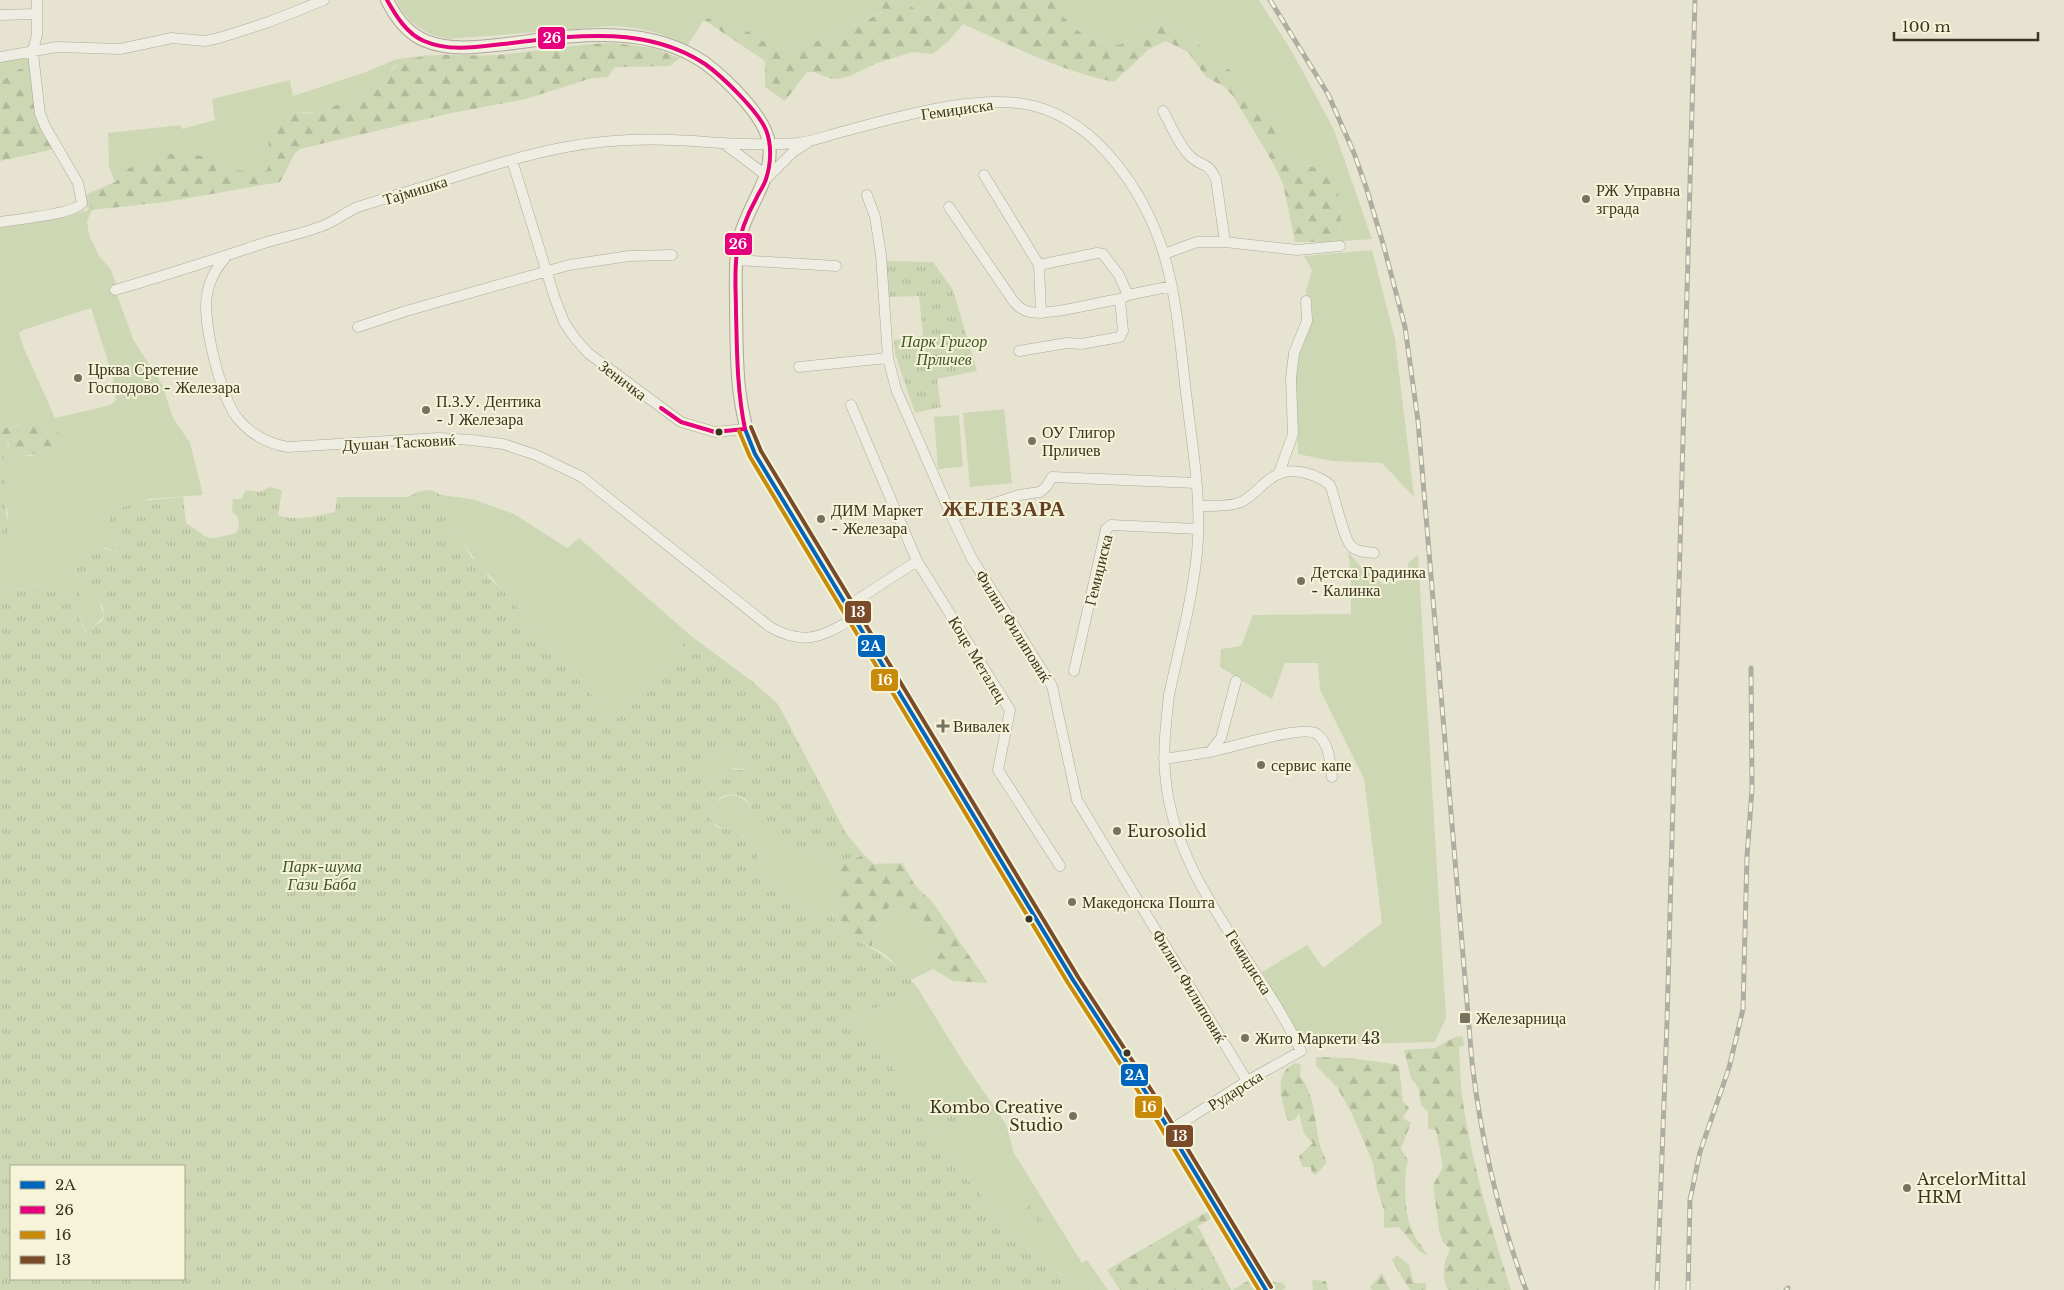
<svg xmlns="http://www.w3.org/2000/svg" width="2064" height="1290" font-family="'Libre Baskerville',serif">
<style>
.grass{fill:#ced7b4;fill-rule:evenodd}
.forest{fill:url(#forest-firs)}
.park{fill:url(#park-tufts);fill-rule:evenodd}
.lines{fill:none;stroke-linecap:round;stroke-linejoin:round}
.minor-casing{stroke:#aca999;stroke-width:11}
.tertiary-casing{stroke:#aca999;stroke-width:14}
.minor{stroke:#eeede3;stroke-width:10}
.tertiary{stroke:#eeede3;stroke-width:12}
.rail-casing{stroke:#aeada2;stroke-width:5}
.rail{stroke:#f5f4d9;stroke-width:3;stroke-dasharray:9;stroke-linecap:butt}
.bus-1-casing{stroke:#f5f4d9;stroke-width:8}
.bus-2-casing{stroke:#f5f4d9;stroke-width:8}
.bus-3-casing{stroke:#f5f4d9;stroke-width:8}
.bus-4-casing{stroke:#f5f4d9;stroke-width:8}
.bus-1{stroke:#0065bd;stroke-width:4}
.bus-2{stroke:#e5007d;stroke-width:4}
.bus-3{stroke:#c88a08;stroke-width:4}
.bus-4{stroke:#7a4b2a;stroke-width:4}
.poi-dot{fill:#77725f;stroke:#f5f4d9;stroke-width:2}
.bus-dot{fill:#3b3421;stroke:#f5f4d9;stroke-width:2}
.labels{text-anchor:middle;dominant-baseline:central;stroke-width:4;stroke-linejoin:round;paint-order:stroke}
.street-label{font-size:16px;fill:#3b3421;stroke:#f5f4d9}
.poi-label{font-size:16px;fill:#3b3421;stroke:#f5f4d9;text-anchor:start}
.park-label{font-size:16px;font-style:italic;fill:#405628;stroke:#f5f4d9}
.district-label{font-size:21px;font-weight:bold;letter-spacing:1px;fill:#664022;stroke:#f5f4d9}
.line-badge{stroke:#f5f4d9;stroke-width:2}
.badge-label{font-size:14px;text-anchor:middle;font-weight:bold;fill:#fff}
</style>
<defs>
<pattern id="forest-firs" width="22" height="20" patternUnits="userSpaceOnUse" patternTransform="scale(1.25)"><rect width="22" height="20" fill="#ced7b4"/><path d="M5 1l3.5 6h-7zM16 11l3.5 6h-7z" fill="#b2b99a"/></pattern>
<pattern id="park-tufts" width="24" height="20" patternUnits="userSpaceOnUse" patternTransform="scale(1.25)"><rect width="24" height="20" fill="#ced7b4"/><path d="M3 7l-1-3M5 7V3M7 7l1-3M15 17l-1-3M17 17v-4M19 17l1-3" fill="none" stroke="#b2b99a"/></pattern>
</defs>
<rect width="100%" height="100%" fill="#e6e4d1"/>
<path class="grass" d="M396,0H874L884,11L845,30L807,45L783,50L772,47L751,33L732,25H724L709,18L704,20L687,46C664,33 640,27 613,26L449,39C424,35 407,22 396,0Z
M905,0H939L935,11L930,16H922Z
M1056,0H1259L1293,53L1334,130L1372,239L1332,242L1339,235L1341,222L1338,190L1323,170L1294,162L1276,146V115L1254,113C1249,97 1238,77 1225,66C1221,63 1214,63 1210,61L1196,40L1162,19L1120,45C1111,43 1101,42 1093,39C1077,33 1059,17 1056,0Z
M33,50L38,105L29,90L23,69H19L0,82V57Z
M435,54L406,61L393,67L384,83L368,86L366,99L358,108L350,102L334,106L327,104L319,112L291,113L269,138L268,168L266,171C252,175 228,174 220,161L128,169L115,182L109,167L108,133L181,125L182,129L215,120L212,99L290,80L293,96L363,73L397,59Z
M84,194H87L92,210L87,221L89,235L99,256L111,270L118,289L115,290L134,341L162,384L173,418L190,443L203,495L149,499L119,508L113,543L118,547V552L106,548L86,552C82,560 77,565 75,574L98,599L104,616L94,626L91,634H87L78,614L80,608L49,589L37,585L26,589L0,586V541L7,535L8,514L4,499L6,458L0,454V438L7,439L8,446L26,456H31L42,450L63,447L57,430C41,421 24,419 9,429L0,424V227L71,215L88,210ZM91,308L112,374L116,400L112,404L107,406L55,418L23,346L19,333L23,330Z
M1372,250L1395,339L1414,497L1382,463L1332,461L1298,454L1295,385L1297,359L1310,326L1306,290L1312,270L1304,256Z
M1004,409L1012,483L970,487L963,413Z
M959,415L963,467L938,469L934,417Z
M441,495L472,499L514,514L567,548L579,538L691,636L614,722L501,588C487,573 473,559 462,541L453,537L450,534C455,521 447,507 441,495Z
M1348,552L1361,567L1383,584L1409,579L1408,563L1418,555L1446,1018L1435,1042L1305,1045L1262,972L1307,945L1323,968L1382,923L1364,779L1320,690L1318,663H1285L1272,699L1220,667L1221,649L1241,646L1253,615L1351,614V575Z
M732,743C743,751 748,759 752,771L734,768L711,781L704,772L713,758L727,749Z
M733,795C759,802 745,814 760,825C770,832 782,842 793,846C808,852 823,855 837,865L842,886L840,889L839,903L832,913L819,914L785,899L778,885L764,877L757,858L759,851L749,846L742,834C727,831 718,830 709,817C713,803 719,797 733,795Z
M894,903L902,909L909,920L932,926L942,951L933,963V969L911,980L886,955L872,947C872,933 874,926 887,918L889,906Z
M917,987L962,1060L1006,1124L1014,1153L1082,1263L1087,1260L1108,1290H1094L1080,1282L1052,1270L1020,1242L958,1167L916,1110L890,1063L851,1017L862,1005L873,1010Z"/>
<path class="forest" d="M874,0H905L922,16H930L935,11L939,0H1056C1059,17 1077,33 1093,39C1101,42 1111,43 1120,45L1162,19L1196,40L1210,61C1215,63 1221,64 1225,66C1239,76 1249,97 1254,113L1276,115V146L1294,162L1323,170L1338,190L1341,222L1339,235L1332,242H1295L1283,184L1273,163L1233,96L1225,87L1206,77L1188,52L1166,41L1149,49L1114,82C1060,71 1013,46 963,24L948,42L932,54L913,52L877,63L850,76L838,79L829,78L814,72H807L785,101L765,87V61L704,20L709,18L724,25H732L751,33L772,47L783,50L807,45L845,30L883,12Z
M613,43L653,48L680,58L670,66L615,67L608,77L589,79L526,99L447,114L300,149L295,153L280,182L165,202L92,210L87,194L115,182L128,169L140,161L167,154H188L216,158L228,169L252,172L266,171L268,168C269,148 264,112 295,113C309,114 316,114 327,104L334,106L341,104L346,97L358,108L366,99L368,86L384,83C390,72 393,66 404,62C434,50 464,57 495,55C535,52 574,44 613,43Z
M19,69H23C31,97 46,122 59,148L0,161V82Z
M26,419L27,422H38L42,420L55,425L63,443L62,450C55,454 48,456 42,450C32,457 21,457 11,451L7,439L0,438V424L9,429L20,424Z
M864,855L874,864L902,863L915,885L934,904L988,983L953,981L933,969V963L942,951L932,926L909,920L902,909L894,903L889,906L887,918C874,926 872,932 872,947L841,933L832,913L839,903L840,889L842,886L837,865Z
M1463,1036L1464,1046L1459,1047C1460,1061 1460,1075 1461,1089C1470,1157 1490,1225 1511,1290H1448C1441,1275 1443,1264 1450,1249L1443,1242L1439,1230L1433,1185L1443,1167L1436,1130L1428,1129V1111L1421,1106L1419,1089L1411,1078L1404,1050L1435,1048L1455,1037Z
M1316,1057L1349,1058L1395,1064L1399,1066L1403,1101L1409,1108L1403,1118L1411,1123L1401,1149L1408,1160C1403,1176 1405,1209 1410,1226C1414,1237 1422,1246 1428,1256L1419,1251L1399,1227L1384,1228V1210L1377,1189L1373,1163L1352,1114L1337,1087L1316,1066Z
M1295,1063L1301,1065L1300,1076C1313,1092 1315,1116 1318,1136C1319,1145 1323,1154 1327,1162L1316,1175L1312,1173L1311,1167H1302L1299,1156L1313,1143L1304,1134L1299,1113L1295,1120L1288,1121C1282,1102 1272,1074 1295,1063Z
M1210,1210L1214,1217L1198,1226L1231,1290H1120L1107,1270Z
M1397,1255L1409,1265L1414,1283H1426V1290H1410L1392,1260Z
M1382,1273L1390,1290H1372L1370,1287Z
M1249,1280L1255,1290H1233Z
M1268,1280L1274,1282L1283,1283L1286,1288L1282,1290H1270Z
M1312,1280L1326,1281L1328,1290H1313Z"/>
<path class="park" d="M886,261L933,262L953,290L977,371L937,379L941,407L915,413L895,354L894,340L923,336L919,296L889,297Z
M0,454L6,458C9,473 4,483 5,498C5,511 9,521 8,535L0,541Z
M270,487L282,490L278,515C297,522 316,516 335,512L337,497H408L420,491L431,490L441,495L453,518V522L450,534L453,537L459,538L462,541L472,558L479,561L490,579L501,588L614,722L691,636L753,682L778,704L846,833L864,855L837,865C824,855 809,852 794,847C783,843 767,832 758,824C747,814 756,799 736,795C721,792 713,804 709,817C721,835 721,827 738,829L749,846L757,844L759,851L757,858L764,877L778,885L785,899L819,914L832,913L841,933C871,946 896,961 917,987L873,1010L862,1006L851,1017L890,1063L916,1110L958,1167L1020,1242L1052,1270L1080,1282L1094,1290H0V586L26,589L42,584L49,589L57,587L79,590C82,598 80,603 79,611C78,617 84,630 87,634H91L94,626L103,620C109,597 76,588 74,568C90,544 91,545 118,552V547C107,536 108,525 112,511L139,501L183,497L186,523C212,540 203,541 236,533L239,527L238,517L232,512L233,499H241L246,490L260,492ZM732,743C743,750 748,759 752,771L721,768L719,777L711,781L704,772L713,758L727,749ZM11,1166H184V1279H11Z
M949,1107L959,1125L947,1132L937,1114Z
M1029,1205L1047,1227L1036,1235L1019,1214Z"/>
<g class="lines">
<g class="minor-casing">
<path id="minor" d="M0,15L36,14
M0,57L57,47L120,49L172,38L205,41L219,38L269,22L324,0
M1163,111C1171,125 1178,144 1190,156C1200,167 1207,160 1216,179L1225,242
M726,145L767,176
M512,160L554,296L564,322L574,337L588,353L681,422L715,432L745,429
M984,175L1039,265L1041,313
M766,179L793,152L807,143
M867,195L875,217L881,255L888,358L896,389L952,517L971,557L1052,686L1077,800L1247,1081
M949,207L1014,302C1019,307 1023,311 1030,312C1049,316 1098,302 1120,299L1128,295L1172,286
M0,222C16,219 73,215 82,203L78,183L46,128L40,114L34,62L33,50L37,35V0
M1164,254L1197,242H1225L1297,250L1340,246
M226,257C216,268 209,280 207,295C202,321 221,400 239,420C252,435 269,444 288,447L439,438L472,440L503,444L536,455L582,477L770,627C806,647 822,636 855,618
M736,260L836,266
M1039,265L1097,253L1103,254L1119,275L1128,295
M115,290C164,276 212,260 261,244C281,237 303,234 322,226C335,222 345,212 358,207C385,198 414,190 442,181C483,168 524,155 566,147C608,139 651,138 694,141C729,144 763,146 798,143C814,141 829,135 845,131C898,117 981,92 1034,106C1100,123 1147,196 1165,258C1178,304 1181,353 1187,401C1193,451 1202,502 1197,553C1192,601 1179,648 1169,695C1166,724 1162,753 1166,782C1177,883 1259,962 1301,1051L1247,1081L1169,1131
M358,327L406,311L569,265L629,256L672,255
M1019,351L1067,343L1081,344L1120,337L1123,331L1120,299
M799,367L888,358
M851,405L917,561L1010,710L998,770L1060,866
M1279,473L1293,434L1291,378L1294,353L1307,321L1306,301
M1198,506C1209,506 1231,507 1241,502C1255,496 1264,479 1279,474C1295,467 1318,475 1330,485C1336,500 1343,537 1351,546C1356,552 1367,552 1374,553
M952,517L1019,495L1040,492L1046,487L1052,477L1196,483
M848,606L917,561
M1074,671L1106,529L1111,525L1198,529
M1210,752C1230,748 1303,724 1317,734C1330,744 1330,763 1332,777
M1164,759L1210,752L1221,738L1236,681"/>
</g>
<g class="tertiary-casing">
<path id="tertiary" d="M387,0C395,16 408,34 426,41C450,51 480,47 506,44C572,36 646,22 705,63C726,79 765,116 769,143C774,177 750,202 741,233C734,257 736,282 736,306C737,361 735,403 755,454L1073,980L1156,1108L1266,1290"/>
</g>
<use href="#minor" class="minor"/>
<use href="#tertiary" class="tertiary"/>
<g class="rail-casing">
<path id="rail" d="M1270,0L1328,94L1354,153L1366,187L1384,247L1405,327L1418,421L1472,1062C1481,1139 1499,1217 1526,1290
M1657,1290L1667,1022L1695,0
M1688,1290L1690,1200L1700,1152L1729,1068L1743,1009L1747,856L1752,789L1751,668
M1786,1290L1788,1288"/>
</g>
<use href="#rail" class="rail"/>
<g class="bus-1-casing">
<path id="bus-1" d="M745,429L755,454L1073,980L1156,1108L1266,1290"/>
</g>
<g class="bus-2-casing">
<path id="bus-2" d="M387,0C396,16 407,34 424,41C449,52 478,47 503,44C571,36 644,24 705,64C722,76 758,111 766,130C772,145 771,164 766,179C764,186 759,192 756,199C747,215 740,233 737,252C734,272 736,292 736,312C737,352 737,390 745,429
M661,408L681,422L715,432L745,429"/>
</g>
<g class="bus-3-casing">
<path id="bus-3" d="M739,431L750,457L1068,983L1151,1111L1259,1290"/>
</g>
<g class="bus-4-casing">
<path id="bus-4" d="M751,427L761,451L1078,977L1161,1105L1271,1287"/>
</g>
<use href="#bus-1" class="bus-1"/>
<use href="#bus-2" class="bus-2"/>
<use href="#bus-3" class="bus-3"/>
<use href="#bus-4" class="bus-4"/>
</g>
<g class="poi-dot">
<circle cx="1586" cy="199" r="5"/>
<circle cx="78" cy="378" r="5"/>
<circle cx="426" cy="410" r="5"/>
<circle cx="1032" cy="441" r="5"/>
<circle cx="821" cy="519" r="5"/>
<circle cx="1301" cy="581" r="5"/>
<path d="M940.5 718.5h5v5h5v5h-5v5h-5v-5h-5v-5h5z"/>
<circle cx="1261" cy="765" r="5"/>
<circle cx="1117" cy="831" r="5"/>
<circle cx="1072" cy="902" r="5"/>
<rect x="1459" y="1012" width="12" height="12" rx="2.5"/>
<circle cx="1245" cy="1038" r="5"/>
<circle cx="1073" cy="1116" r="5"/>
<circle cx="1907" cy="1188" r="5"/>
</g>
<g class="bus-dot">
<circle cx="719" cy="432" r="4.5"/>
<circle cx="1029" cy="919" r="4.5"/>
<circle cx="1127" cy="1053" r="4.5"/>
</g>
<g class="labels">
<g class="street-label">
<text transform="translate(957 109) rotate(-8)">Гемиџиска</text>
<text transform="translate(415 190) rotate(-17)">Тајмишка</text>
<text transform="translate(623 380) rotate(37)">Зеничка</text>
<text transform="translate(399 442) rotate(-3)">Душан Тасковиќ</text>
<text transform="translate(1098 570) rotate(-76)">Гемиџиска</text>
<text transform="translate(1014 626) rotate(58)">Филип Филиповиќ</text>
<text transform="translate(978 659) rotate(59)">Коце Металец</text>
<text transform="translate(1249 962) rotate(58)">Гемиџиска</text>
<text transform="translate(1190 986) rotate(59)">Филип Филиповиќ</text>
<text transform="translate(1235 1090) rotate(-32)">Рударска</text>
</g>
<g class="poi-label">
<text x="1596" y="190">РЖ Управна<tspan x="1596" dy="18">зграда</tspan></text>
<text x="88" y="369">Црква Сретение<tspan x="88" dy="18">Господово - Железара</tspan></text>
<text x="436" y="401">П.З.У. Дентика<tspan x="436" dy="18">- Ј Железара</tspan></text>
<text x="1042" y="432">ОУ Глигор<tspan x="1042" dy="18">Прличев</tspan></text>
<text x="831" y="510">ДИМ Маркет<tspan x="831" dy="18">- Железара</tspan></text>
<text x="1311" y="572">Детска Градинка<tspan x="1311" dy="18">- Калинка</tspan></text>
<text x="953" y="726">Вивалек</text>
<text x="1271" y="765">сервис капе</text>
<text x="1127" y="831">Eurosolid</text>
<text x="1082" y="902">Македонска Пошта</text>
<text x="1476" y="1018">Железарница</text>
<text x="1255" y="1038">Жито Маркети 43</text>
<text x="1063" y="1107" text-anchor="end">Kombo Creative<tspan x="1063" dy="18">Studio</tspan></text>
<text x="1917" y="1179">ArcelorMittal<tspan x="1917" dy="18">HRM</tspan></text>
</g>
<g class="park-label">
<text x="944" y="341">Парк Григор<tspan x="944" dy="18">Прличев</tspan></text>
<text x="322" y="866">Парк-шума<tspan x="322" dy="18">Гази Баба</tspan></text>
</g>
<g class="district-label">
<text x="1004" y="509">ЖЕЛЕЗАРА</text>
</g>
</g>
<g class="line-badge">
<rect x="537" y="26" width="29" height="24" rx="5" fill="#e5007d"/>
<rect x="724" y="232" width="29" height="24" rx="5" fill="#e5007d"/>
<rect x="844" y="600" width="28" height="24" rx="5" fill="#7a4b2a"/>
<rect x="857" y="634" width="29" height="24" rx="5" fill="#0065bd"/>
<rect x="870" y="668" width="29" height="24" rx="5" fill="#c88a08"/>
<rect x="1120" y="1063" width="29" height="24" rx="5" fill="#0065bd"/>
<rect x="1134" y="1095" width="29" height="24" rx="5" fill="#c88a08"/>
<rect x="1165" y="1124" width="29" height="24" rx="5" fill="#7a4b2a"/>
</g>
<g class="badge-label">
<text x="552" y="43">26</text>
<text x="738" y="249">26</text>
<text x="858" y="617">13</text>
<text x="871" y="651">2A</text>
<text x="885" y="685">16</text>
<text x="1135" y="1080">2A</text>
<text x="1149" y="1112">16</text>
<text x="1180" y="1141">13</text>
</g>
<rect x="10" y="1165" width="175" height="115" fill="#f5f4d9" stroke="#aba78f"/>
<rect x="20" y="1181" width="25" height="8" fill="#0065bd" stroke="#aba78f"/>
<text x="55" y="1190" font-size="15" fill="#3b3421">2A</text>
<rect x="20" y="1206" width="25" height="8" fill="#e5007d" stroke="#aba78f"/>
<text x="55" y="1215" font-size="15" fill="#3b3421">26</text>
<rect x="20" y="1231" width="25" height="8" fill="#c88a08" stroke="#aba78f"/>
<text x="55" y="1240" font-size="15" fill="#3b3421">16</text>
<rect x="20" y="1256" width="25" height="8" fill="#7a4b2a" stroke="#aba78f"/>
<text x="55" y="1265" font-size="15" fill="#3b3421">13</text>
<path d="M1894 32v8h144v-8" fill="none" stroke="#3b3421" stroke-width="2.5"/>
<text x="1902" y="32" font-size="15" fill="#3b3421" stroke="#f5f4d9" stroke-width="4" paint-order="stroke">100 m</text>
</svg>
